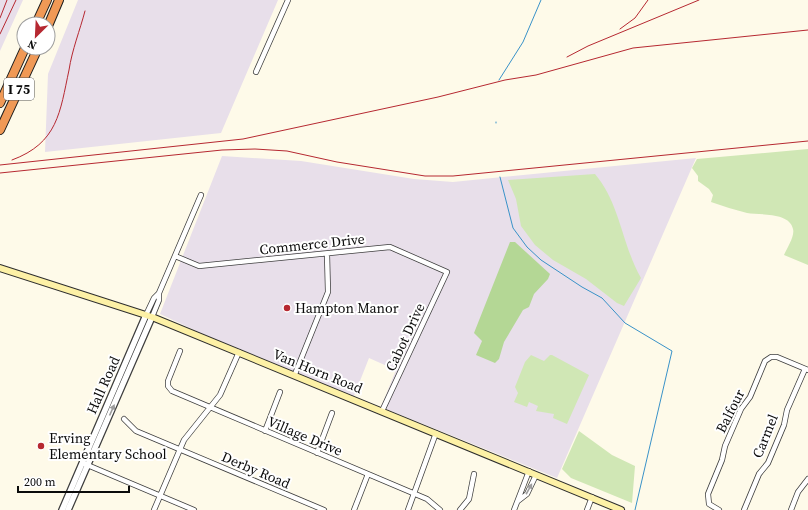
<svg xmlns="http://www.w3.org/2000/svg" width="808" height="510" font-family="'Source Serif 4',serif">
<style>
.industrial{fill:#e8dfea}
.green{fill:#d0e7b5}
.forest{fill:#b4d795}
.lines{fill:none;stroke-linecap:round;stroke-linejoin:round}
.stream{stroke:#3992c8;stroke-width:1}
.minor-casing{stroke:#3e3e3e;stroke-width:6}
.tertiary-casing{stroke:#3e3e3e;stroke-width:8}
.secondary-casing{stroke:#2d2d2d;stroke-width:8}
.motorway-casing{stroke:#1c1c1c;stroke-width:10}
.minor{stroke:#fff;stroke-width:4.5}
.tertiary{stroke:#fff;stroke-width:5.5}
.secondary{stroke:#fdf1a6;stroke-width:6}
.motorway{stroke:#f09956;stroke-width:8}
.rail{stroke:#b62831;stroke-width:1}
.oneway{fill:#9d9d9d}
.poi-dot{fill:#b62831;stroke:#fff;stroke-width:1.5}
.labels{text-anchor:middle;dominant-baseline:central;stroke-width:4;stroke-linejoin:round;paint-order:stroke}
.shield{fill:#fff;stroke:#545454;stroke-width:1}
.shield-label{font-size:13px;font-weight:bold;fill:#0b0b0b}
.street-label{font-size:14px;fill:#0b0b0b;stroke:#fff}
.poi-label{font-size:14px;fill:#0b0b0b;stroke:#fff;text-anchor:start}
</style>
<rect width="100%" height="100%" fill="#fefae9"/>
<path class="industrial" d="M0,0H23L0,51Z
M78,0H278L221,133L45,152L48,74Z
M222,156L301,161L414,179L453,182L696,158L557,478L381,407L396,370L369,358L354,396L203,334L160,314Z"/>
<path class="green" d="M808,149V265L784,255C787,248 795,236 793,229C790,212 759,215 747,213C735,210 723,206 711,202L713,195L709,189L698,181V176L692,168L697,159Z
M595,174C620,203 622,245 641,278L624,306L617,303L586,279L553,260L535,245L521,226L516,199L508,180Z
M531,355L544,361L550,355H552L589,375L567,424L553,418L554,414L536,411L538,406L529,402L527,407L514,402L518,393L515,387L525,362Z
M579,431L612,455L635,466L632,503L571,478L562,469Z"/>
<path class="forest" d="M510,242H515L550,274L548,279L534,294L529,307L523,310L504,342L499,359L495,363L476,355L482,341L474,333Z"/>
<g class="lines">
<path class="stream" d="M499,80L523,42L541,0
M496,123V122
M500,177L513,228L527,247L541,260L582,287L602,298L625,323L672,351L635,510"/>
<g class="minor-casing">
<path id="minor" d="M256,72L288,0
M175,256L199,266L390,247L447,272L382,411
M146,315L154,298L159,293L201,195
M152,317L159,300V293
M180,351L168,381V386L172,391L427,499L440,510
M295,374L328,292L327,254
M124,419L136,431L324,510
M265,431L280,392
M317,453L332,413
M85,464L194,510
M518,501L527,494L536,475
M154,510L184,440L220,395L239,352
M354,510L368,474
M408,510L436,433
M460,510L469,499L474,474
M514,510L529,471
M587,510L592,497
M719,510L709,504L708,494L722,460L725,446L741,409L750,397L765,361L771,357H777L808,370
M744,510L759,474L768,463L784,425L787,410L805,369
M791,510L798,492L808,479"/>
</g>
<g class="tertiary-casing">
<path id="tertiary" d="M62,510L146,315
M68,510L152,317"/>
</g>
<g class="secondary-casing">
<path id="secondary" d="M0,268L152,317L621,510"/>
</g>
<g class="motorway-casing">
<path id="motorway" d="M36,24L47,0
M48,26L59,0
M0,103L25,48
M0,130L38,48"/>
</g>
<use href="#minor" class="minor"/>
<use href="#tertiary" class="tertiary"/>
<use href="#secondary" class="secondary"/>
<use href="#motorway" class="motorway"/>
<path class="rail" d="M0,18L7,0
M620,29L635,18L648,0
M0,34L16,0
M567,57L588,46L699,0
M12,160C58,143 60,112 69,70C72,50 80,30 85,11
M0,165L243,139L438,97L505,80L536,75L633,48L808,30
M0,173L222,150L255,149L287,151L337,162L425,176H453L808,141"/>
</g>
<defs><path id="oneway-solid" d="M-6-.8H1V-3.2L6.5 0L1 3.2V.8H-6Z"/></defs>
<g class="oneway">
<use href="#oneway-solid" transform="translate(112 410) rotate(-66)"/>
<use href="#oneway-solid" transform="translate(529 489) rotate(-61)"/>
</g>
<g class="poi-dot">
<circle cx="287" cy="308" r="4"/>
<circle cx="41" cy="446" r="4"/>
</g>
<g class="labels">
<rect class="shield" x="4" y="78" width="30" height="22" rx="3"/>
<g class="shield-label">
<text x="19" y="89">I 75</text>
</g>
<g class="street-label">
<text transform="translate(312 244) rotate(-6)">Commerce Drive</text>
<text transform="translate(405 337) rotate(-65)">Cabot Drive</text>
<text transform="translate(318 371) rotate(22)">Van Horn Road</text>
<text transform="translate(103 385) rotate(-66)">Hall Road</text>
<text transform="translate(730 411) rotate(-63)">Balfour</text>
<text transform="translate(305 436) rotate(23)">Village Drive</text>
<text transform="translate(765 436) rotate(-68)">Carmel</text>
<text transform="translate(256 470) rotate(23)">Derby Road</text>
</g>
<g class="poi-label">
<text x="295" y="308">Hampton Manor</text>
<text x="49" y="438">Erving<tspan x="49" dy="16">Elementary School</tspan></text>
</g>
</g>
<g transform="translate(36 36) rotate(204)"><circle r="19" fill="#ffffff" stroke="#9d9d9d"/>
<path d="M0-3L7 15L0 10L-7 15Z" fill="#b62831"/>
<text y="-6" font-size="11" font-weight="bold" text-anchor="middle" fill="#0b0b0b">N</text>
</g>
<path d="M18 486v6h111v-6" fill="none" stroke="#0b0b0b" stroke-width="2"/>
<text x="24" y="486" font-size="12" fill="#0b0b0b" stroke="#ffffff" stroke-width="3" paint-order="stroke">200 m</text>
</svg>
